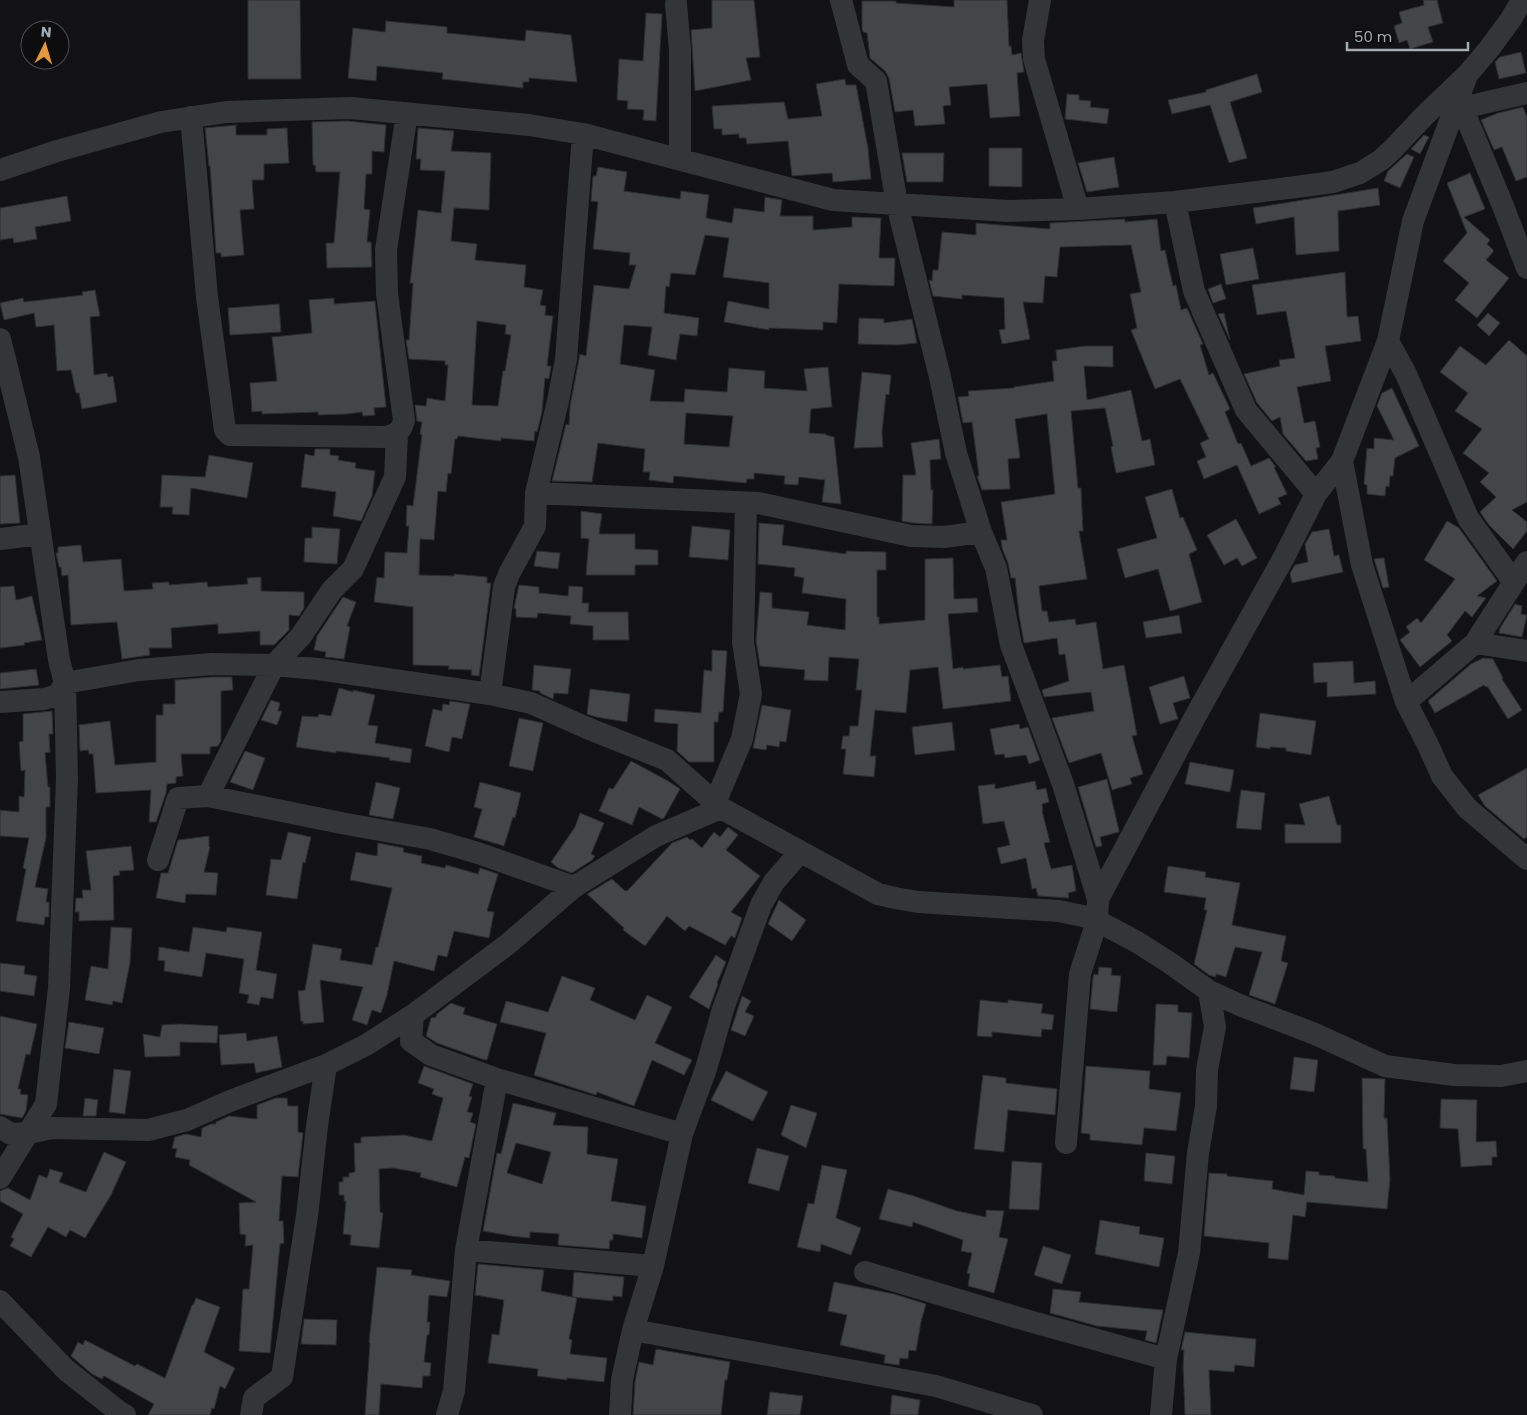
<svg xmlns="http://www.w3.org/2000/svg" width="1527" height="1415" font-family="Poppins,sans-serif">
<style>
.building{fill:#444549;stroke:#2c2d2f;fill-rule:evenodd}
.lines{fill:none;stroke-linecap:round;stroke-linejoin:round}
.minor{stroke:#343538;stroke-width:22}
</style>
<rect width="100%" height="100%" fill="#121214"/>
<path class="building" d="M248,0H300L301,79H248Z
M712,0H754L760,57L746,58L751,80L695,91L691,30L712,28Z
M954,0H1007L1009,46H1011L1012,55L1021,53L1024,72L1017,73L1020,116L990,118L987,84L949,87L951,105L943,106L945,124L915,126L913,110L895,112L889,78L885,71L870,58L867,33L863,32L862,29V1H896V3L954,7Z
M1423,0H1437L1443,23L1428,27L1433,42L1410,49L1407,40L1399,43L1394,26L1402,23L1399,12L1424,5Z
M646,13L662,14L656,121L643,120L644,110L627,109L628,101L617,100L619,59L643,61Z
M386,21L447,27V33L525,41L526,30L571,35L577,82L529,78V82H523V88L442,79L443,73L377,66L376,81L348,78L353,28L385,32Z
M1521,52L1526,73L1499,79L1495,62L1500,57Z
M1257,74L1262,92L1230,102L1247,158L1229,163L1210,105L1172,114L1168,100L1206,92V90Z
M845,79L846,85H856L868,148L871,179L833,182L832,173L792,176L788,141L747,144L746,138H739V134L722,135V129H714L712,106L784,102L788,119L822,116L816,84Z
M1067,94L1079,95V100L1091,101L1090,107L1109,109L1107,124L1065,119Z
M1523,107L1527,117V177L1516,181L1502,147L1494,150L1481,120L1498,113Z
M347,121L386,125L384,152L372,151V174H366L364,209L370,210L367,242H371L372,267L327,268L326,243H334L340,172H316L315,165H313L312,122Z
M236,125V135H267V129L287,128L289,163L264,164V180H252L254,209L240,210L244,255L221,257V253H216L210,166H209L205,128Z
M418,128L454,131L451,151L491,153L489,210L454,208L451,241L477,244L475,260L526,265L524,287L543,290L540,305L546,306L545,315L553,316L547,366H551L549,379L545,378L542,412L537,432L535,431L534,441L501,438V441L458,436L457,439H455L451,474L448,473L446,492L438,491L434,540L420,539L419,575L454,576V574L487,577V583H491L479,676L471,675L472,670L448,669L449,666L413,665V607L374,602L377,577L384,578L385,552L407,553L409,526H406L407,505L413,506L422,435L420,434L422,422L417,421L415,405L426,406L427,398L445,401L448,365H445V361L409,359L406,340H409L413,283H410L418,210L441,213L445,171L420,170L421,159H416ZM477,321L506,325L505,334L511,335L505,371H503L498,406L472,405Z
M1424,135L1429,137L1420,154L1411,149Z
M989,148H1022V187L989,186Z
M902,153H944L943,182H907Z
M1407,154L1414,157L1400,188L1384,181L1388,171Z
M1114,157L1119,187L1087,192L1078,163Z
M598,167L627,172L624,191L680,199L681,191L709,195L706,218L732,223L734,208L764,212L765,197L782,200L780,216H813V230L852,227V217L881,218L879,258H895L894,286L839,284L837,323L823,322V330L769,328V330L724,322L728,301L769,309V283L723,277L729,238L705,235L695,275L671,273L669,287L666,286L664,313L699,318L697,336L680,334L676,360L648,355L652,327L624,325L620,364L655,370L650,401L684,402L685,389L727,392L729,368L765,371L764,388L807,391L804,369L828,367L832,407L811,409L809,433L826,434V435L834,437L841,504L822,502L825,480L799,477L798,485L784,484L785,476L754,473V479H747L746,483L674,476L673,483L649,480L650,472H643L645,449L598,443L592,482L552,481L566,424L569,425L570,406L580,354L586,356L594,285L629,289L636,265H629L630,253L593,249L598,202L591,201L593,176H596ZM686,413L733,416L729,447L684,444Z
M1470,173L1485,209L1464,217L1490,240L1487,244L1494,251L1486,260L1509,278L1477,318L1455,300L1469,283L1443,261L1467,233L1447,183Z
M1378,188L1380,205L1338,211L1339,251L1296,255L1294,217L1256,224L1253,208Z
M67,196L71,221L35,227L37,239L14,243L13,238L0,240V208Z
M1125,219V222L1157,219L1161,251L1165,250L1173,286L1176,285L1181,310L1187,308L1203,344L1200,345L1209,375L1213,373L1230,409L1225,412L1238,444L1241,443L1251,466L1269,458L1276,467H1274L1287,494L1278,498L1281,504L1259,514L1237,465L1204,479L1197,461L1206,457L1200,443L1209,439L1180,379L1155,389L1131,330L1137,328L1130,294L1141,292L1131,245L1060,247L1057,277L1045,276L1043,303L1023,302L1030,339L1002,344L999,330L1005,329L1004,298L962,295V299L933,296L929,280L932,281L933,270H938L942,232L976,235V223L1050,229V223Z
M1253,248L1259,279L1226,285L1220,254Z
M1345,272L1347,317L1358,316L1361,341L1325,346L1331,381L1297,387L1304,423L1315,421L1320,447L1316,448L1318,459L1306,461L1283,434L1280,417L1272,421L1257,403L1244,374L1280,366L1279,360L1295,358L1286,311L1257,315L1252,285Z
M1221,284L1226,299L1213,303L1208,289Z
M95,290L100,316L90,317L94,375L107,373L108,377L113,376L117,402L82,409L79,393H76L71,370L57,371L54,325L36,327L34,313L4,320L0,303L23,298L24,302L83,295L82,292Z
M334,298V304L375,301L386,407L374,408L375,415L363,416L362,412L347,414L318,415V412L262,414V411L252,412L250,383L277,381L272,337L312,333L309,300Z
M279,304L281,332L230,335L228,308Z
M1224,313L1230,340L1218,314Z
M1488,313L1500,323L1489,336L1477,325Z
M859,318L884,319V323L912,319L917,343L897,345L858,344Z
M1509,340L1527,356V502L1512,510L1527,522V531L1513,549L1489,525L1480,512L1496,497L1480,482L1489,473L1463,453L1482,429L1455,411L1468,393L1440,372L1460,346L1486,365Z
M1085,346H1113V367L1084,366L1087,400L1131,390L1142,441L1150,439L1155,465L1116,473L1111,447L1113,446L1105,408L1071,411L1078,488H1081L1083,531H1079L1087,579L1039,586L1042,611H1047L1049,622L1075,619L1076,625L1096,622L1103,669L1124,665L1137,735L1132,736L1143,774L1130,778L1132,784L1112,790L1101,753L1069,763L1052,718L1094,711L1091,692L1044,697L1042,690L1069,681L1065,654L1059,655L1057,638L1024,643L1019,615L1015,578H1011L1008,563L1002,548L1001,540H1007L1001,502L1055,494L1047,414L1015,419L1020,458L1008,459L1010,489L982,490L977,476H979L972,422L963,423L958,397L969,396L968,391L1014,388V387L1054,381L1052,361H1057L1056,350Z
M862,372L891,375L889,395L886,394L882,432L883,447L854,448Z
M1392,388L1419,446L1395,458L1393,476H1390L1389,487L1386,486L1385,496L1367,494V485L1364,484L1367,448L1374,449V438L1394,440L1377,406L1382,393Z
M939,439L941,459L930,460L931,490H933L932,524L913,523L902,521L903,475H916L911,443Z
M315,449H330V455L339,456L338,460L356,463L355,468L375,471L372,496L361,521L333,516L336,492L301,487L305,454L314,456Z
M209,455L253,463L247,498L191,488L189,515L172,514L173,507H160L162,475L205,477Z
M15,475L20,523L0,524V476Z
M1172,489L1180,518L1183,517L1197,550L1189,554L1202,602L1170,611L1158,569L1125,578L1117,549L1157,538L1145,497Z
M581,511L602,514L599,534H635V549L658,550V565H635V575H586L589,539L581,538Z
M1236,519L1257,558L1242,566L1237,558L1224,565L1207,535Z
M1447,521L1459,528L1497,581L1477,596L1486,598L1472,617L1465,611L1447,635L1452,641L1420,667L1400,640L1410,632L1406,627L1417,618L1421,623L1455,579L1424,560Z
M759,523L784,525L782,545L846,554V551L886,552V570H877V617H879V624L925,620V559L953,558L954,599L977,598L978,612L948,614L953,669L963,667V669L1000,665L1002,677L1008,676L1011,701L943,709L938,667L910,670L906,713L875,710L870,756H876L874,777L843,774L846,749H841L843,736H849L850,726H858L862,690H856L859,659L829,657L828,681L804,680L805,670L760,666L756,641L760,592L772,593V608L809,612L807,625L845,630L846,599L802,593L804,578L794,576L795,568L758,564Z
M692,526L730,530L728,560L689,557Z
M312,527L340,529L337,564L304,562L305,538H312Z
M1329,529L1334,556L1339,555L1343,572L1292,583L1290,573L1295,565L1308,562L1305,544L1312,532Z
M81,545L83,562L121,559L124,591L153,589L152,583L169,582V585L207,582L208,587L248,584L247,578L261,577V591L304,592V608L299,616L289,615V630L274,645H260V631L218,634V624L171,628L172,648H149L150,655L122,659L117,622L71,625L68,575L62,576L61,567H59L56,553H58V547Z
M537,551L560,553L558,569L534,566Z
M1384,558L1389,587L1383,588L1374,559Z
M519,585L539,587V593L568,596L569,586L583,587L582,603H589L588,612H628L629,640H593V626L570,624L571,616L538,613L537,618L516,617V609L514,608Z
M14,586L16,600L32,596L42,640L24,643L25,645L0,648V587Z
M343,597L356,602L347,626L350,627L344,659L325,657L326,652L314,650L317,636Z
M1515,604L1522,606L1521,614L1527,615L1522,637L1499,633L1500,628Z
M1179,615L1182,633L1146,638L1143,622Z
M712,650L727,651L723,712H719L718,722H714V762H689L677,751L678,724L654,722L655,709L701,713L704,670L712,671Z
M1483,658L1493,659L1503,678L1502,679L1522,710L1508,719L1487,686L1486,687L1484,685L1435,713L1428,701L1471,664Z
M1353,661L1354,683L1375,681L1376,694L1327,697V682L1314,683L1313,663Z
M534,665L571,669L568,694L554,693L553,699L540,693V691L532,690Z
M36,669L39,685L0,689V673Z
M1184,676L1190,698L1173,703L1178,719L1160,724L1149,687Z
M212,677H232L233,690L221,691V741L218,746L210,747V754H181L183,776L176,777V783L167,784L166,793L156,822H149L151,790L96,793L93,754H89L88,750L80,751L79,725L110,721L115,765L156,762V715H163V704H175V680Z
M339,688L353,692V690L375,695L368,725L378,726L375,743L412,749L410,763L389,760L390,758L336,751V753L296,747L302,716L318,717L319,714L331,716Z
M590,689L630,694L627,722L596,717L587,714Z
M271,700L280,703L278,711H282L277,725L261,720Z
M450,701L470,704L462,739L452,737L449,752L425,746L433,709L442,711L443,704L449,705Z
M762,705L791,710L786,742L780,741L779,747L767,745L766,750L753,748Z
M52,711L53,734H49L50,752L45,753L48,787H50V807H46V838L35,887L48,889L46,902H49V917H45L44,925L16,921L26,869L23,868L29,838L0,836V810L19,812V796L24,797L25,770L21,771L19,742L23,741V714Z
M1260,713L1316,721L1311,755L1286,751V748L1270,747V749L1256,747Z
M519,718L543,723L533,771L509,766Z
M952,722L955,750L915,755L912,727Z
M1019,724L1020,729L1028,727L1040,760L1029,764L1026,755L1005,758L1004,754L995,755L990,729Z
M245,751L265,758L253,790L230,782Z
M631,761L668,781L680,789L664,818L662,819L639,807L632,825L599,811L609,788L613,789Z
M1190,762L1234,770L1230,792L1185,784Z
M1527,768V837L1524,839L1485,806L1478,795Z
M1107,779L1119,831V832L1100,837L1102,846L1096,847L1078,787Z
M1035,781L1037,790L1046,788L1049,802L1042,804L1043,811H1042L1050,842L1044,843L1051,869L1072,865L1076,891L1068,893L1069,898L1038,896L1036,888L1032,889L1026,858L1001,864L997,848L1010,845L1004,821L983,824L978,786L995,784V789Z
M376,782L400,788L393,819L369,815Z
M480,782L521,793L515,818L513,817L504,846L474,837L482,809L474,807Z
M1241,790L1265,793L1261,830L1236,828Z
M1329,796L1337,825H1341V843H1285V824L1305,825L1299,804Z
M580,813L604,823L591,854L595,856L592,860L572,873L558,868L551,862L575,827Z
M728,827L738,835L726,850L760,876L731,912L742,918L735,938L731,936L725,945L689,926L685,931L667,916L645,946L623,930L624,928L587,894L612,879L625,891L628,890L672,843L687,837L690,840L692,839L702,848L714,832L720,837Z
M288,832L311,837L305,863L303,862L297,899L266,895L271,859L281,860Z
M209,836V847H210L204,872L218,873L216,895L186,894L185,903L156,898L161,873H168L178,840Z
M378,843L404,848L403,852L422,856L421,863L445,868L446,865L478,874L480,868L498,874L487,911L494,912L489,938L454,931L447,957L438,955L434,971L394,961L387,995L381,1013L372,1010L367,1025L352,1020L363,987L320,980L324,1022L303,1024V1021L301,1022L298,991L305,990L313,944L342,949L340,960L372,965L376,947H378L392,888L350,880L356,852L377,856Z
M131,846L134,870L119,871L120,875L113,876L114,920L79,921V912H75L76,898H83L82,890H91L86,851Z
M1168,866L1206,872L1205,877L1240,883L1232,925L1286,936L1281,961L1288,963L1275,1004L1249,995L1262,952L1235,947L1226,977L1216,974V977L1209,975L1194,964L1207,910H1204L1206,898L1164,892Z
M779,900L806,920L792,941L768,924Z
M111,927L132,928L130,963L122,1003L113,1001L112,1005L85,1000L91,966L108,969Z
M193,927L226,932L227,927L262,932L256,970L277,974L273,999L261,997L259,1005L247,1003L249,995L239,993L244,959L206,953L202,977L164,971L165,961L158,960L159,947L189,952Z
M716,955L726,962L717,983L718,984L709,1009L689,997Z
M0,963L25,966L24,974L37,976L34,996L0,991Z
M1099,967L1112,968L1111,975L1121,976L1117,1012L1090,1009L1093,977L1094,974L1098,975Z
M562,976L595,988L590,1000L635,1020L647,995L672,1007L655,1043L692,1060L684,1075L652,1060L634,1106L597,1092L596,1095L534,1075L546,1033L500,1022L506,1001L548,1012Z
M742,996L751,1001L745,1012L754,1016L745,1036L731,1030Z
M980,1000L1008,1003V1000L1043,1004L1041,1013L1054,1015L1052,1030L1042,1029L1041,1037L992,1032V1037L977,1036Z
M451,1003L465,1008L463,1014L497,1024L487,1060L482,1059L437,1043L426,1036L431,1018L436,1017L437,1014Z
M1156,1004L1178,1005V1012L1192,1013L1189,1058L1167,1056L1166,1065H1153Z
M0,1016L37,1024L30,1055L26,1054L18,1089H21L20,1094L28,1095L26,1111L22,1118L0,1114Z
M69,1022L104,1028L99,1054L65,1048Z
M179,1024L218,1026L217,1043L180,1042V1056L145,1057L143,1034L160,1037L162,1025Z
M246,1033L247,1041L277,1036L282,1067L256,1073L254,1063L221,1065L219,1035Z
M1294,1057L1318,1060L1314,1092L1290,1089Z
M424,1066L473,1084L469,1096L472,1097L467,1112L473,1113L470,1122L476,1124L469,1158L465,1157L457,1187L420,1177L421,1173L393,1168L379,1169L380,1212L383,1213L379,1248L350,1245L351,1235L343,1234L346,1201H344V1195H339V1182H343V1177H349V1173L355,1172L354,1143H361V1137L404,1135L432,1141L443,1098L432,1094L434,1089L418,1083Z
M1086,1066L1150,1071L1149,1089L1181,1093L1176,1131L1144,1128L1142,1145L1090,1140V1134L1081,1133Z
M114,1069L131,1071L125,1114L109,1112Z
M726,1071L768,1092L753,1121L711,1100Z
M983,1075L1006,1078V1083L1057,1089L1055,1115L1008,1110L1004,1152L974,1149Z
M1362,1078L1385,1079L1384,1118H1387L1390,1180L1387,1209L1307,1202L1305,1217L1293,1215L1288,1260L1268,1258L1269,1243L1204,1236L1209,1173L1227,1174V1176L1273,1181L1272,1189L1304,1195L1306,1171L1319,1172V1175L1335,1176V1178L1368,1182L1366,1149H1363Z
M85,1098L98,1100L96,1116H83Z
M276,1098H287L288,1106H298V1132L303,1133L298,1177L282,1176L279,1221H283L284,1243L280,1244L270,1353L239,1351L243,1289H249L253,1245L245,1246L246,1235L240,1234L239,1203L256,1202L189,1165L190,1160L175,1157L177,1149L172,1148L175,1137L186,1134L201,1137L202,1128L211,1124H216V1122L229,1116L257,1119V1105Z
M1441,1099L1477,1100L1476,1142L1496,1141L1497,1157H1492V1165L1461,1167L1458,1129L1440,1128Z
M513,1103L556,1113L553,1125L588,1127L587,1154L618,1159L611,1201L646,1206L642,1238L613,1234V1240H610L609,1249L558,1245L559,1234L530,1232V1238L511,1236L483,1231L497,1153L501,1154ZM516,1143L551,1152L542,1184L507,1173Z
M791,1105L817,1113L806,1148L781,1135Z
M757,1148L789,1156L779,1191L748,1183Z
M104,1152L126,1162L111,1195L85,1238L70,1230L66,1237L48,1227L31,1257L10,1246L14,1239L11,1237L23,1214L0,1201V1191L8,1188L30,1200L39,1175L47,1178L50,1169L63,1173L59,1182L86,1192Z
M1146,1153L1175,1156L1172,1184L1144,1181Z
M1012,1161L1042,1163L1039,1210L1009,1209Z
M822,1165L847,1170L836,1218L861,1228L851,1255L821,1244L820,1252L797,1247L808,1203L814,1204Z
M888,1189L914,1196L957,1211L986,1217V1210L1004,1211L999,1237L1008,1239L994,1293L968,1286L970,1274L967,1273L972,1253L961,1251L963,1240L913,1222L912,1227L879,1219Z
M1100,1220L1140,1227L1139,1234L1164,1238L1159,1267L1095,1254Z
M1043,1246L1071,1255L1062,1284L1034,1275Z
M478,1264L544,1270L541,1291L577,1298L569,1339L572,1340L570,1354L607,1358L604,1382L567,1378V1380L537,1376L538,1369L488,1363L492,1334L499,1335L504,1300L475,1295Z
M377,1267L412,1270L411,1275L450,1281L447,1297L429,1295L427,1322H430L429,1335H427L424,1362L431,1363L430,1376H423L422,1388L381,1384L379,1415H365L370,1343L369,1342Z
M574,1272L624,1277L622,1297L613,1296V1301L572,1297Z
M834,1282L894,1294L926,1304L921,1322L916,1351L909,1350L908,1359L900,1358L899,1365L884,1363L885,1355L840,1345L847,1315L828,1311Z
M1053,1289L1081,1292L1079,1302L1163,1310L1156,1343L1145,1340L1147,1331L1097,1326L1050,1313Z
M196,1298L220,1307L204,1352L235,1368L225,1389L220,1386L214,1409L212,1408L210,1415H148L154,1404L104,1376L102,1379L92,1374L71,1356L78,1342L83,1345L85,1340L135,1366L137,1364L165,1378L192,1305H193Z
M304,1319L337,1320L336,1345L301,1344Z
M1185,1332L1256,1339L1254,1367L1235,1365L1234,1372L1209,1370L1211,1415H1185L1183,1366L1184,1350H1181Z
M656,1349L730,1362L727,1380H725L721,1415H633L635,1382L639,1362L653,1365Z
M770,1392L803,1396L800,1415H767Z
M892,1395L920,1400L918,1415H890Z"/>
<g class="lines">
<path class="minor" d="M841,0L858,65L876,81L897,204L940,377L956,453L981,532L996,568L1011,645L1063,784L1098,899
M1040,0L1033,40L1034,59L1078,209
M676,4L680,50V159
M1459,100L1503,206L1527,268
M1462,108L1527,93
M191,117L207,297L225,430L230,435L386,437C397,434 401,432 404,420L387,294L386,250L407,113
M0,170L57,151L161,122L226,112L351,108L529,125L583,134L833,200L1008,211L1078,209L1175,202L1296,187L1333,182L1360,173L1381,160L1391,151L1426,114L1467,75L1489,49L1511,19L1522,0
M1175,202L1194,291L1246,410L1316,494
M0,339L29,457L59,660L65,683L67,778L59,988L46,1104L0,1178
M1388,341L1406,374L1468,518L1513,581
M1342,461L1362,565L1406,702L1428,745L1442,776L1467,808L1527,859
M536,493L758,503L911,536L944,537L981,532
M0,539L40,534
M1475,643L1527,651
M490,694L504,587L509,574L535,526L536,493L558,401L566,359L583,134
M0,702L44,699L58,695L65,683L139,670L212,664L274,665L318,669L490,694L531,703L587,728L667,760L721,808L878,894L895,898L918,902L1059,911L1092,918L1137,942L1170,963L1209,991L1242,1006L1315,1034L1385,1066L1454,1075L1501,1076L1527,1071
M1406,702L1475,643L1527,562
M208,796L274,665L301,636L332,590L353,569L395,477L397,434
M715,803L742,739L751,694L743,642L746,503
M158,860L178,798L208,796L341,823L430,839L478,853L574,887
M413,1015L411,1041L431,1055L497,1079L682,1134
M0,1127L11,1134L29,1133L52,1128L148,1130L187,1120L230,1101L326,1065L366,1045L413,1015L508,944L574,887L656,836L721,808
M1066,1143L1080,974L1097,921L1098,899L1195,717L1284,557L1316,494L1342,461L1388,341L1413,221L1466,78
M466,1250L653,1266
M865,1272L1029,1321L1166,1359
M0,1301L66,1370L118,1411L125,1415
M633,1330L936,1386L1032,1415
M251,1415L254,1398L282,1377L307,1216L317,1126L326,1065
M447,1415L454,1391L466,1250L497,1079
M620,1415L622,1380L633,1330L653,1266L682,1134L706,1069L723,1009L761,905L774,882L800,852
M1161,1415L1166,1359L1189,1253L1198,1153L1206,1106L1207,1070L1215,1027L1209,991"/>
</g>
<g transform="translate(45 45) rotate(5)"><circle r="24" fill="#0d0d0f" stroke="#4a4c51"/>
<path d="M0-4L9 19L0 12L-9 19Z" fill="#e1993c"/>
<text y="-8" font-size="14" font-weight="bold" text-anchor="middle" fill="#a5abb3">N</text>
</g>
<path d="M1347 42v8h121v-8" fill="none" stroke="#a5abb3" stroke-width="2.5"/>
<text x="1354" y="42" font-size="15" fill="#a5abb3" stroke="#0d0d0f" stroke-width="4" paint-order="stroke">50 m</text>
</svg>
